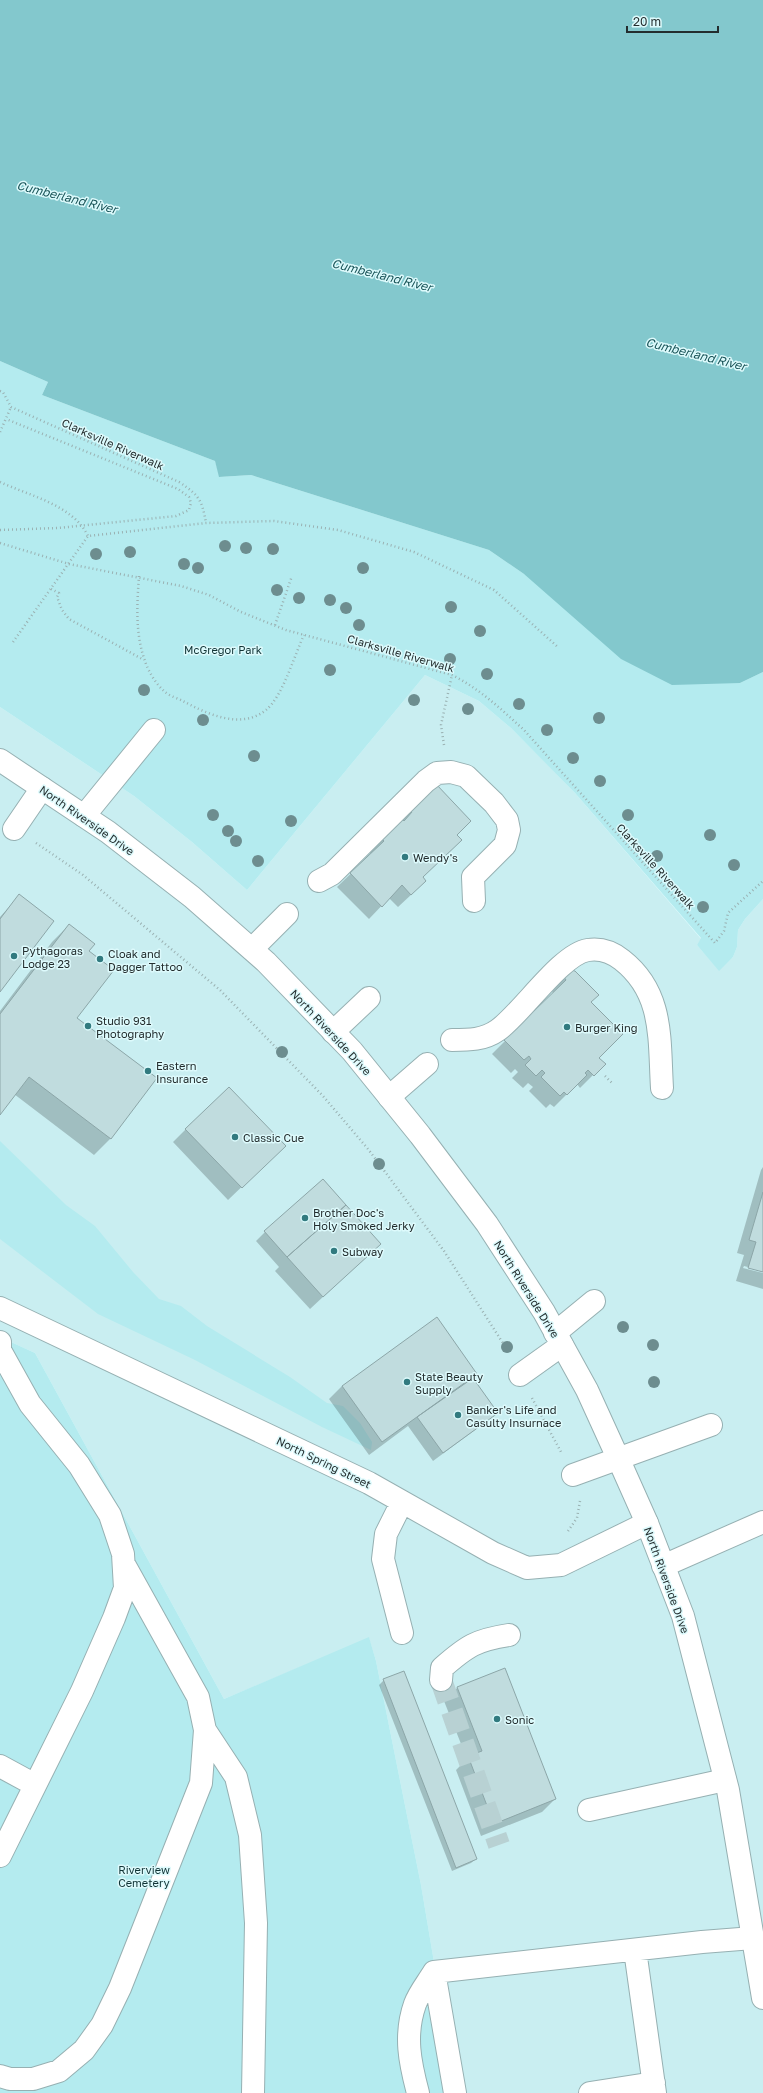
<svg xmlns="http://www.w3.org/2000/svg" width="763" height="2093" font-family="'Golos Text',sans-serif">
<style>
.built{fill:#c9eef1}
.green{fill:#b4ebef}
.water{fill:#83c8cd}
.shadow{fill:#0003}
.building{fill:#c0dcde;stroke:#8ca6a8}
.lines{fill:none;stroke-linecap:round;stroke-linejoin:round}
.minor-tunnel{stroke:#b8d1d3;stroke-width:22;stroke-dasharray:22 11;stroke-linecap:butt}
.minor-casing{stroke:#96b0b2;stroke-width:24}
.highway-casing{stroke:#96b0b2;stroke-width:24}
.path{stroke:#9ab1b2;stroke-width:2.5;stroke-dasharray:1 3;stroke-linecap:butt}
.minor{stroke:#fff;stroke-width:22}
.highway{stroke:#fff;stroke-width:22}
.tree{fill:#6d8d8f}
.poi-dot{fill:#317a7f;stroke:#ddfafc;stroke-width:1.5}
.labels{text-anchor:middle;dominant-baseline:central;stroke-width:3;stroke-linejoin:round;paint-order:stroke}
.street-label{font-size:11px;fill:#232d2e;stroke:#ddfafc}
.park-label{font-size:11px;fill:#113436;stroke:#ddfafc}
.poi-label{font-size:11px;fill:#232d2e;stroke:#ddfafc;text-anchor:start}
.water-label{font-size:12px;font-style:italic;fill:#1a5559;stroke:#ddfafc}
</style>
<rect width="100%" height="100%" fill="#ddfafc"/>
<path class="built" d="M425,675L479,701L511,728L542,759L575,793L701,939L697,945L719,970L733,957L737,947L738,930L745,919L763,899V2093H456L421,1885L376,1661L369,1638L224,1699L35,1353L0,1337V707L134,796L192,842L247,890Z"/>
<path class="green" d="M0,361L48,382L42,395L215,461L220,477L251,475L489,550L524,574L740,683L763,672V899L745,919L738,930L737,947L733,957L719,971L697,945L701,938L575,793L511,728L479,701L425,675L247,890L192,842L134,796L0,707Z
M0,1141L66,1205L95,1226L133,1272L159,1299L181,1306L207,1326L290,1377L327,1403L343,1406L360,1423L372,1442L371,1450L322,1427L195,1360L98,1314L0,1239Z
M0,1337L35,1353L224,1699L369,1637L376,1661L421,1885L456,2093H0Z"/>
<path class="water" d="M0,0H763V672L740,683L672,685L621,659L524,574L489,550L251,475L219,477L215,461L42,395L48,382L0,361Z"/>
<path class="shadow" d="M410,810L456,835L422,877L412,894L398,907L389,898L369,919L337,887L371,854L368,851Z
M19,896L0,990V917Z
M69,925L88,951L75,1018L111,1138L94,1155L14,1094L0,1113V1011L52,942Z
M568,970L590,1003L598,1058L604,1064L580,1088L577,1084L554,1107L550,1104L546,1108L529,1091L533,1087L528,1083L523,1088L512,1078L518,1072L515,1069L511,1073L492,1054L512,1034L511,1030L535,1012L553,994L551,987Z
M186,1129L271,1159L228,1200L173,1142Z
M763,1167V1271L744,1266L743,1268L763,1273V1289L736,1281L744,1255L737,1253L761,1170Z
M265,1232L380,1244L310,1309L275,1271L279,1267L256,1241Z
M476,1374L472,1378L496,1412L487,1421L433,1461L408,1426L369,1455L329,1399L342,1386Z
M384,1680L476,1859L471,1863L452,1871L379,1685Z
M457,1688L555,1799L542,1812L481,1836L456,1770L467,1759L444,1701Z"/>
<path class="building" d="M436,784L471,821L457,835L462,840L423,877L426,881L411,895L402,885L382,907L350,873L384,841L380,837L401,818L404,821L412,812L409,809Z
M19,894L54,921L0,992V919Z
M69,924L95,944L89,951L114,970L77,1018L157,1078L111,1139L29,1077L0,1115V1014Z
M571,970L575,971L599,995L591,1002L623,1034L599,1058L606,1064L594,1076L588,1070L585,1073L587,1075L567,1095L564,1092L560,1096L541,1077L545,1073L542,1070L536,1076L525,1065L531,1059L529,1056L524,1060L504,1040L525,1020L531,1009L534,1011L566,980L564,977Z
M229,1087L286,1146L242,1188L185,1129Z
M323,1179L346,1205L287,1257L264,1231Z
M763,1192V1272L748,1268L756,1242L749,1240Z
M346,1205L381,1244L323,1297L287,1257Z
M437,1317L477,1374L382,1442L342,1386Z
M473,1378L498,1413L443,1453L417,1417Z
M505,1668L556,1799L494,1824L468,1756L482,1751L457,1687Z
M404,1671L477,1859L456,1868L383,1679Z"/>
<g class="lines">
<path class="minor-tunnel" d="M441,1680L499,1845"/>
<g class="minor-casing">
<path id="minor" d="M84,816L154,730
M14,829L42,788
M319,881L332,874L426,781L437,773L451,772L466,776L494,803L507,820L509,830L505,845L473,877L474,901
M252,949L287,914
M333,1032L369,998
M452,1040C469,1040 484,1040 498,1030C522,1013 561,954 588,950C601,948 612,952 622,960C664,993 659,1039 662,1088
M389,1097L427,1064
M0,1308L369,1483L493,1553L527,1568L561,1565L647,1523
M555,1333L594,1301
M0,1342V1350L30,1404L79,1465L110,1515L123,1554L125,1588L114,1618L82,1691L0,1856
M520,1375L562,1345
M573,1475L711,1425
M663,1566L763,1522
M402,1633L383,1559L386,1534L402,1502
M441,1680L442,1668C467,1646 476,1640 509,1635
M205,1730L236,1777L250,1835L256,1923L253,2093
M0,1766L35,1785
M589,1810L725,1780
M635,1950L655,2093
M434,1972L702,1942L753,1938
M434,1972L455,2093
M0,2076L10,2079H33L59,2071L84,2050L102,2025L120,1988L201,1783L205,1730L198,1697L124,1564
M418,2093C410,2063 404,2035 415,2004C419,1993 428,1982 434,1972
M590,2093L654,2083"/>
</g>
<g class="highway-casing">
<path id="highway" d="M0,760L108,832L192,897L266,962L352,1051L420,1135L487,1224L544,1312L587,1390L618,1458L647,1523L683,1616L728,1790L763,1998"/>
</g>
<path class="path" d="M0,391L3,392L11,407L179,482C199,495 202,500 206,523
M0,432L11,407
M0,482C30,496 73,505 88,536
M0,530L58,528L176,516L189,510L191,503L189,497L178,489L6,419
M0,543L69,564L181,586L209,595L241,612L286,630L452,675C480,689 501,709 524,730L715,943L724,931L728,913L763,881
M139,576C137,604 135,634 145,661C148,671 156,684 164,691C169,696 177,698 183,701C207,714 241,730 266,710C283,696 294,656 304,635
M51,589L59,593L57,597L62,610L69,619L144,660
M275,625L292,576
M13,642L88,536L206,523L274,521L338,530L414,552L494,590L559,648
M444,745L441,725L452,675
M36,843L83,875L220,990L323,1096L368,1149L444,1251L508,1351
M605,1076L612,1083
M532,1398L561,1452
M568,1531L577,1518L580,1501"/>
<use href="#minor" class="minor"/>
<use href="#highway" class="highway"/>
</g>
<g class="tree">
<circle cx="225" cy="546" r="6"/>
<circle cx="246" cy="548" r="6"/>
<circle cx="273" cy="549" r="6"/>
<circle cx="130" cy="552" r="6"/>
<circle cx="96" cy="554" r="6"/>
<circle cx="184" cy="564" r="6"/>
<circle cx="198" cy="568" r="6"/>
<circle cx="363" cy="568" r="6"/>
<circle cx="277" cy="590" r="6"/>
<circle cx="299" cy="598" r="6"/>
<circle cx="330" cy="600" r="6"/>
<circle cx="451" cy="607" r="6"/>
<circle cx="346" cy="608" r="6"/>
<circle cx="359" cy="625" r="6"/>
<circle cx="480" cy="631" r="6"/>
<circle cx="450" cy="659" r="6"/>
<circle cx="330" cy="670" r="6"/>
<circle cx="487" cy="674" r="6"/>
<circle cx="144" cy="690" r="6"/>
<circle cx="414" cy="700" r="6"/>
<circle cx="519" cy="704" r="6"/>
<circle cx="468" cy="709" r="6"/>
<circle cx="599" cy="718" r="6"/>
<circle cx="203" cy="720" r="6"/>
<circle cx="547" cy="730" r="6"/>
<circle cx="254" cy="756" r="6"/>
<circle cx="573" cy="758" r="6"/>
<circle cx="600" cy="781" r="6"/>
<circle cx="213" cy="815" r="6"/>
<circle cx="628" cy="815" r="6"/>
<circle cx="291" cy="821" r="6"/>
<circle cx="228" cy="831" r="6"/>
<circle cx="710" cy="835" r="6"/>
<circle cx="236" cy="841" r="6"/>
<circle cx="657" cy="856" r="6"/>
<circle cx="258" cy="861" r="6"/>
<circle cx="734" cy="865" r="6"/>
<circle cx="703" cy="907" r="6"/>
<circle cx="282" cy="1052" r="6"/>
<circle cx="379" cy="1164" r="6"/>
<circle cx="623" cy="1327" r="6"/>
<circle cx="653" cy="1345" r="6"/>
<circle cx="507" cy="1347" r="6"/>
<circle cx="654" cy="1382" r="6"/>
</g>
<g class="poi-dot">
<circle cx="405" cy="857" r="4"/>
<circle cx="14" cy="956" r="4"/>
<circle cx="100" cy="959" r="4"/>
<circle cx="88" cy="1026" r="4"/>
<circle cx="567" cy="1027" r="4"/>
<circle cx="148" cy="1071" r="4"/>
<circle cx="235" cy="1137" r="4"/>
<circle cx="305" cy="1218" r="4"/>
<circle cx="334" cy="1251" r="4"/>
<circle cx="407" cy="1382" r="4"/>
<circle cx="458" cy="1415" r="4"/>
<circle cx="497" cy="1719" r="4"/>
</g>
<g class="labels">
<g class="street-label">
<text transform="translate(113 444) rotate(24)">Clarksville Riverwalk</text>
<text transform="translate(401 653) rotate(16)">Clarksville Riverwalk</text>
<text transform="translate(87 820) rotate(35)">North Riverside Drive</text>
<text transform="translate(656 866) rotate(48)">Clarksville Riverwalk</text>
<text transform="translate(331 1032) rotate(47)">North Riverside Drive</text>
<text transform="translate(527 1289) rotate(58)">North Riverside Drive</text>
<text transform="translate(324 1462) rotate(26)">North Spring Street</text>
<text transform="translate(667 1580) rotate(70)">North Riverside Drive</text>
</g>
<g class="park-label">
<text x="223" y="649">McGregor Park</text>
<text x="144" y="1869">Riverview<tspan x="144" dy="13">Cemetery</tspan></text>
</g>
<g class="poi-label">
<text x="413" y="857">Wendy's</text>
<text x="22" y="950">Pythagoras<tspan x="22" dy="13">Lodge 23</tspan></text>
<text x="108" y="953">Cloak and<tspan x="108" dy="13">Dagger Tattoo</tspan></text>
<text x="96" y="1020">Studio 931<tspan x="96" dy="13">Photography</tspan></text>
<text x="575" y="1027">Burger King</text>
<text x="156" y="1065">Eastern<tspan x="156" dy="13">Insurance</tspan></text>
<text x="243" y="1137">Classic Cue</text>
<text x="313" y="1212">Brother Doc's<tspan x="313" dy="13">Holy Smoked Jerky</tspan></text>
<text x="342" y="1251">Subway</text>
<text x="415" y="1376">State Beauty<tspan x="415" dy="13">Supply</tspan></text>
<text x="466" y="1409">Banker's Life and<tspan x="466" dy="13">Casulty Insurnace</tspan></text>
<text x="505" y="1719">Sonic</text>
</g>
<g class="water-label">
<text transform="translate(67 197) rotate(14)">Cumberland River</text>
<text transform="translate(382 275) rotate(14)">Cumberland River</text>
<text transform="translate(696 354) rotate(14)">Cumberland River</text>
</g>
</g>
<path d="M627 26v6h91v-6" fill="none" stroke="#232d2e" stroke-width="2"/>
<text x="633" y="26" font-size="12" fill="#232d2e" stroke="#ddfafc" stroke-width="3" paint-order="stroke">20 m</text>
</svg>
